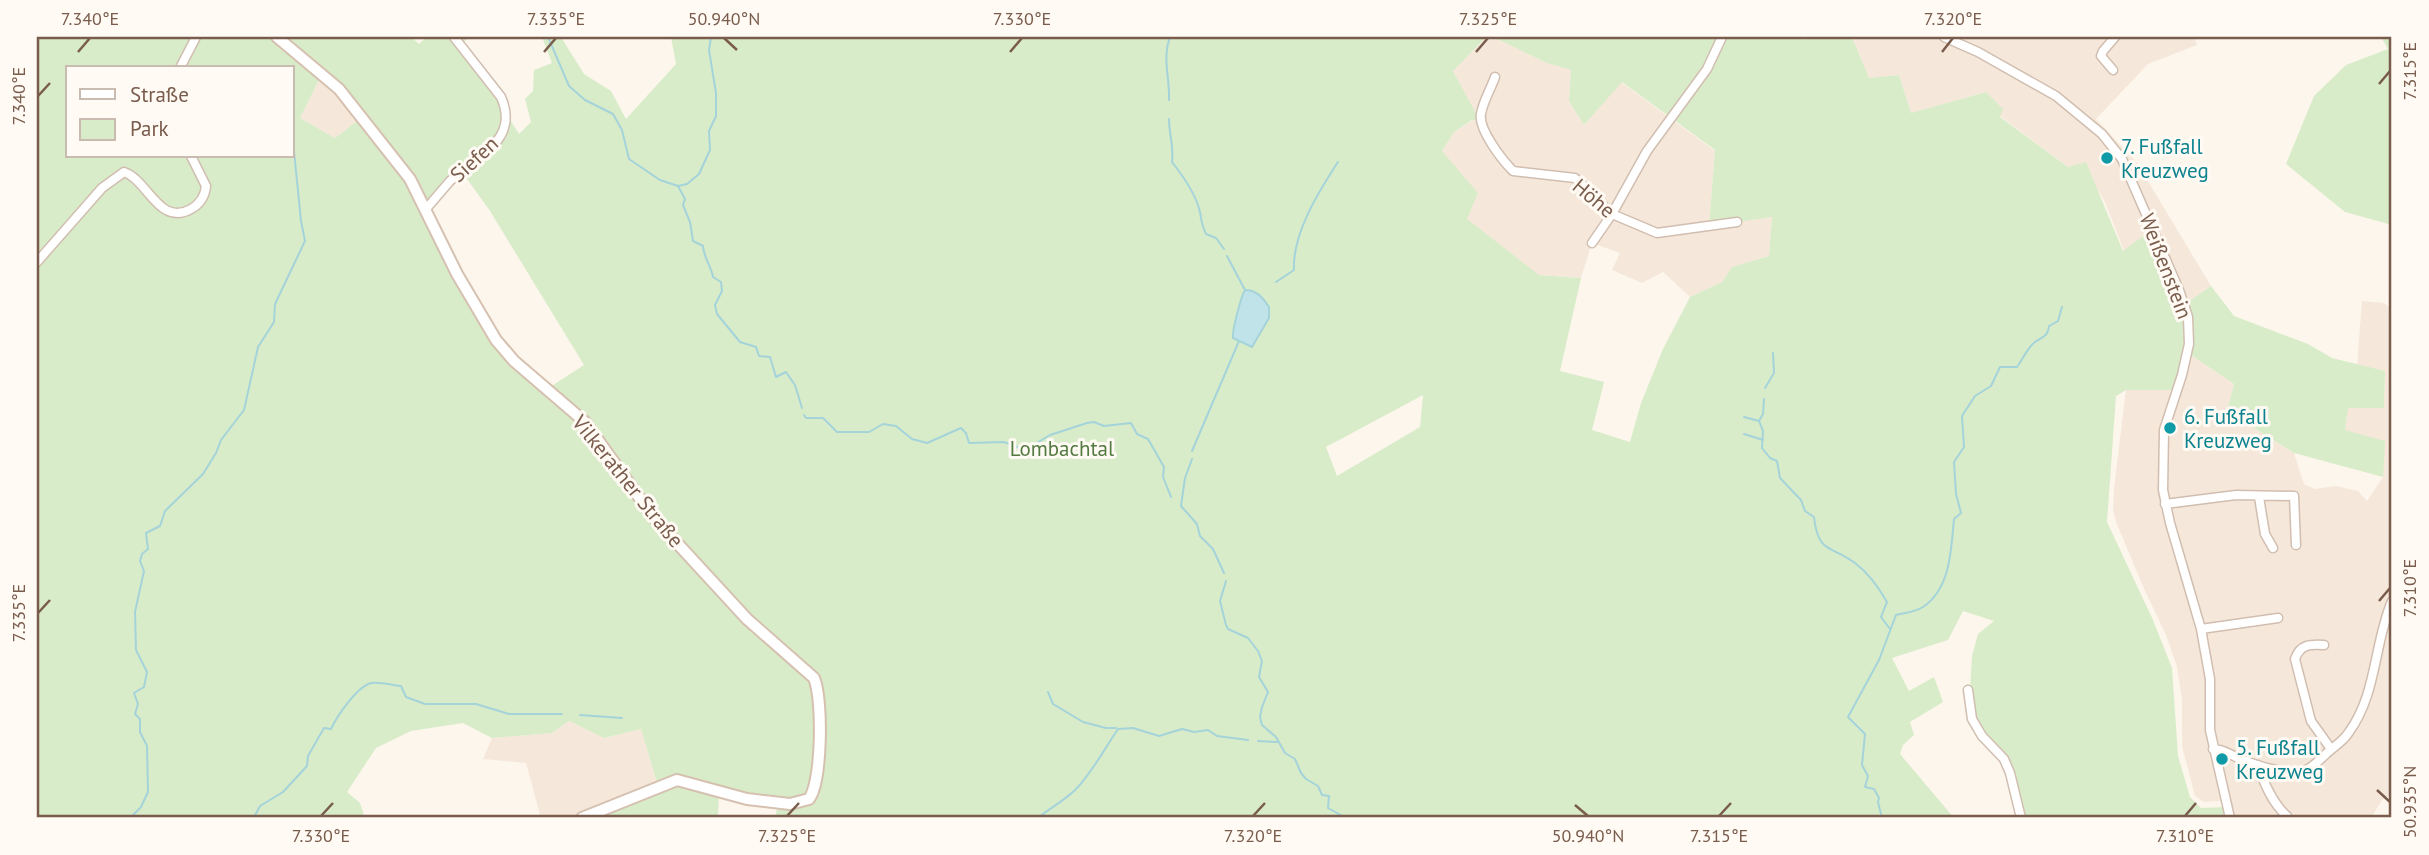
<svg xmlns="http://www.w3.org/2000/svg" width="2429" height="855" font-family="'PT Sans',sans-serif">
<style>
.residential{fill:#f5e8da}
.green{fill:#d8ecc9;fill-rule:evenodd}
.water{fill:#bfe3e8;stroke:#a5d3da;stroke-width:2}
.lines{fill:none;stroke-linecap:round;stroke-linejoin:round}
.stream{stroke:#a5d3da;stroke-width:2}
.street-casing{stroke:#d1beb0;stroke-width:11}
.secondary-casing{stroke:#d6c0b0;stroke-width:14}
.street{stroke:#fff;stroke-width:8}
.secondary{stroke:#fff;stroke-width:10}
.ticks{fill:none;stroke:#7a5c4d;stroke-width:2.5}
.culture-dot{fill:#0f9aa8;stroke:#fffaf3;stroke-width:2.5}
.labels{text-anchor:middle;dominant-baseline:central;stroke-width:6;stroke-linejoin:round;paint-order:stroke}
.culture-label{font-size:21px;fill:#0d838f;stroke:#fffaf3;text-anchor:start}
.street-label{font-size:21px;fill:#7a5c4d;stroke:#fffaf3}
.park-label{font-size:21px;fill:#537a41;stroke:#fffaf3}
.neatline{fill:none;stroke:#7a5c4d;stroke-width:2.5}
.ticks-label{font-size:18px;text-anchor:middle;fill:#7a5c4d}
</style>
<rect width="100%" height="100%" fill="#fdf6ec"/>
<path class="residential" d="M1486,37H1493L1547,63L1571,70L1569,101L1584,125L1621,82L1715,151L1709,225L1772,217L1769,256L1732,267L1722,282L1690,297L1663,272L1642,283L1612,270L1620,253L1592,243L1581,278L1539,275L1466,219L1442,151L1454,132L1473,120L1479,121L1453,71Z
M1852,37H2194L2197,45L2148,64L2096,119L2137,163L2211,286L2182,306L2150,231L2124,251L2105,202L2082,164L2068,167L2000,116L1986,92L1911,113L1899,75L1869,78Z
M322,74L362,117L335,138L300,118Z
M2362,301L2384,303L2392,310V794L2382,800L2371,818H2234L2229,800L2204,802L2195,796L2182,746V700L2177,667L2166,635L2145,591L2116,522L2113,510L2114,488L2126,390H2181L2191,355L2234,384L2227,411L2294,453L2304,484L2315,489L2336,486L2358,491L2367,501L2383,477L2345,430L2347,408H2384L2385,371L2357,365Z
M569,721L604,738L641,729L658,786L582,818H541L526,763L483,759L492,738L552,733Z"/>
<path class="green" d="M37,37H411L419,44L427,37H470L462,43L519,134L531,122L525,99L533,91L534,70L552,63L542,37H561L584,74L611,91L626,119L676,64L671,37H1486L1453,71L1480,121L1472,120L1454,132L1442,151L1478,193L1467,219L1539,275L1581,278L1560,371L1604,382L1592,430L1630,442L1641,403L1663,349L1690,297L1722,282L1732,267L1769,256L1772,217L1709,226L1715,150L1622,82L1584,125L1569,101L1571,70L1547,63L1493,37H1800L1804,40L1805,37H1852L1869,78L1899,75L1911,113L1986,92L2003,109L2000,117L2068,167L2086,162L2123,251L2150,231C2164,263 2187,300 2187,336C2187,354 2179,372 2174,390H2126L2116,396L2107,522L2153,620L2172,668L2178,756L2190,797L2201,808L2224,807L2226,818H2025L2021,810L2011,771L1974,719L1970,690L1972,656L1978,634L1994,621L1963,611L1948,640L1892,658L1909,691L1934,677L1943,702L1910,722L1914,735L1903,745L1900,754L1954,818H775L778,804L719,793L718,818H582L658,786L641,729L604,738L569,721L552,733L492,738L463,723L411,731L376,748L347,792L360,803L365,818H37ZM68,68H292V156H68ZM322,74L362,117L335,138L300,118ZM462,172L490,211L584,365L547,389L514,361L457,274L427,209ZM1259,294L1269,306L1233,338L1234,325ZM1423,395L1420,427L1337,476L1326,447Z
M2381,37H2392V225L2345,212L2286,164L2314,96L2346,65L2388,49Z
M2211,286L2234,316L2308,344L2332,358L2385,371L2384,408H2348L2345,430L2385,441L2383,477L2294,453L2227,411L2234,384L2191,355L2193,332L2188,302Z"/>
<path class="water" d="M1245,290C1257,290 1263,298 1269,307V318L1252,347L1233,338C1232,331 1241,296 1245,290Z"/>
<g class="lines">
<path class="stream" d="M548,37L569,86L585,100L613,114L622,130L629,159L660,180L678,186
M711,37L709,50L716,93V116L709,131L710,150L699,174L687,184L678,186L685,199L683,205L690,222L693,241L703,246C704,259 711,265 713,277L721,282L722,291L715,305L717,314L740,342L756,347L759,356L770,357L776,377L786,372L795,385L802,408
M1169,100C1170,78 1162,59 1170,37
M1169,119C1169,134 1174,146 1172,162C1183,176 1196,194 1200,212C1201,220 1202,226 1206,234L1216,238L1224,249
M1227,256L1245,290
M1276,282L1294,270C1292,234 1319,191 1338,162
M1765,388L1774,373L1773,353
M1764,399L1763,414L1759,421L1763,431L1762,448L1770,458L1777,461L1780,478L1801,500L1805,511L1814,517C1818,554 1831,545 1855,563C1867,572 1879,588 1887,602L1881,617L1890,629
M804,415L806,418H823L837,432H869L883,424L896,426L912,439L927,443L961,428L966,433L969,443L1004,442L1025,450L1050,435L1087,423L1094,422L1104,426L1131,423L1137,434L1148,439L1164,467L1163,477L1171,497
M1744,417L1759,421
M1744,434L1763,440
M1192,451L1239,341
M1192,459L1185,478L1181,506L1197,524L1200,536L1213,549L1224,573
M1226,581L1220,601L1226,625L1228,629L1248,638L1258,651L1262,661L1259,677L1268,692L1262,707L1260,717L1262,725L1276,737L1285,753L1295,759L1301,773L1306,779L1318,786L1322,795L1329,796L1328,808L1346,818
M1048,692L1053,704L1083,722L1106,728H1116
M580,715L622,718
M1258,741L1277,742
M130,818L141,807L148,792L147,746L140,732V719L135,714L138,704L134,693L144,687L147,672L136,650L135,612L144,571L140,561L142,554L148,549L146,533L160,526L165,511L203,474L216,453L221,440L244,410L258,347L274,322L275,304L305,241L301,221L294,151
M245,818L254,817L260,806L283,792L307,766L308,756L324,728L331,729C337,716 358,685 372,683C380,682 392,685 401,686L406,697L425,704H476L509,714H562
M1038,818C1051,807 1066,800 1077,788C1093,771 1105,748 1118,729L1133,728L1159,736L1182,729L1194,732L1208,730L1217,736L1248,740
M1882,818L1878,802L1879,798L1874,789L1865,787L1868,776L1862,765L1865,734L1848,717L1879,660L1896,615C1904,613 1916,612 1923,607C1951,588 1951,549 1954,519L1961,513L1956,494L1954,462L1964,447L1962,416L1975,396L1991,386L2000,367H2017C2022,360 2028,347 2035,342C2043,336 2048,337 2049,326L2058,321L2062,307"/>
<g class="street-casing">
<path id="street" d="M1944,37L1978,52L2056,96L2102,134L2122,159L2179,290L2188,317L2189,344L2182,375L2164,430L2163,490L2170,523L2201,629L2210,679V730L2230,818
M180,68L196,37
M2113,70L2101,56L2103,51L2115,37
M1495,77C1491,89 1483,101 1481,114C1478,129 1502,160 1513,171L1575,178L1612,214L1657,233L1737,222
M426,209L450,181L497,141C508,127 508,113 501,97L454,37
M1592,243L1612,214L1647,151L1707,69L1722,37
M37,262L102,188L124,172C148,180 159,227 191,209C200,204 205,196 206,186L191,156
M2259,497L2265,534L2273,548
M2165,504L2236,495L2294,496L2296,545
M2201,629L2278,618
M2324,645C2311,644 2300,644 2295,659L2311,721L2331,749
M1968,690L1972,719L1982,736L2004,759L2010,773L2021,818
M2213,749C2223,749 2229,754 2238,758C2255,765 2276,772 2295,772C2309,772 2316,763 2326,754C2333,747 2344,741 2349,732C2377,694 2374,643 2392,601
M2258,765C2264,783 2272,803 2287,816"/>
</g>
<g class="secondary-casing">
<path id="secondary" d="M277,37L339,89L410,179L457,274L496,340L514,361L585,422L654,518L747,619L814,678C823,699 822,782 809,799L790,804L747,799L677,780L582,818"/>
</g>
<use href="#street" class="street"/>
<use href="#secondary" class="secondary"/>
</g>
<path class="ticks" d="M724,38L737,50M78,52L90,38M544,52L556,38M1010,52L1022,38M1476,52L1488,38M1942,52L1953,38M2379,84L2390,71M38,96L50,83M2379,601L2390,588M38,613L50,600M2377,790L2390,802M1575,805L1588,816M321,816L333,803M787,816L799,803M1253,816L1265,803M1719,816L1731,803M2185,816L2196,803"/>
<g class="culture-dot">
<circle cx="2107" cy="158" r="7"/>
<circle cx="2170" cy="428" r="7"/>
<circle cx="2222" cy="759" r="7"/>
</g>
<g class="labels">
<g class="culture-label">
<text x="2121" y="146">7. Fußfall<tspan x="2121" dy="24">Kreuzweg</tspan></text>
<text x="2184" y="416">6. Fußfall<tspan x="2184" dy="24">Kreuzweg</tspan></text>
<text x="2236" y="747">5. Fußfall<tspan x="2236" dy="24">Kreuzweg</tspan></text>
</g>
<g class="street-label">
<text transform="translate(474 159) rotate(-43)">Siefen</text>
<text transform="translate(1594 198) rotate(40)">Höhe</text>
<text transform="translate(2166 266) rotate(69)">Weißenstein</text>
<text transform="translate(628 481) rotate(51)">Vilkerather Straße</text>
</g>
<g class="park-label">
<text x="1062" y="448">Lombachtal</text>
</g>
</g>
<rect width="2429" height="855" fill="none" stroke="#fffaf3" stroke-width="77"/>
<rect x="66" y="66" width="228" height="91" fill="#fffaf3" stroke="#cabbb1" stroke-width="2"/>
<rect x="80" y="89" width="35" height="10" fill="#ffffff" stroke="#cabbb1" stroke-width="2"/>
<text x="130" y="102" font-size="21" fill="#7a5c4d">Straße</text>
<rect x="80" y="119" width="35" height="21" fill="#d8ecc9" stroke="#cabbb1" stroke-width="2"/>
<text x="130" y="136" font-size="21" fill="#7a5c4d">Park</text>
<rect x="38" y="38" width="2352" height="778" class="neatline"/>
<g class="ticks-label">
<text x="90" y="25">7.340°E</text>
<text x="556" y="25">7.335°E</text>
<text x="724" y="25">50.940°N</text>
<text x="1022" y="25">7.330°E</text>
<text x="1488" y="25">7.325°E</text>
<text x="1953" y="25">7.320°E</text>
<text transform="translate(2410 71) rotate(-90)" y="6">7.315°E</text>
<text transform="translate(19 96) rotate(-90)" y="6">7.340°E</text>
<text transform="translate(2410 588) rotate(-90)" y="6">7.310°E</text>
<text transform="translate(19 613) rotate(-90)" y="6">7.335°E</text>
<text transform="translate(2410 802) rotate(-90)" y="6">50.935°N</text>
<text x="321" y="842">7.330°E</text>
<text x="787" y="842">7.325°E</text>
<text x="1253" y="842">7.320°E</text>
<text x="1588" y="842">50.940°N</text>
<text x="1719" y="842">7.315°E</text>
<text x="2185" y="842">7.310°E</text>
</g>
</svg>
